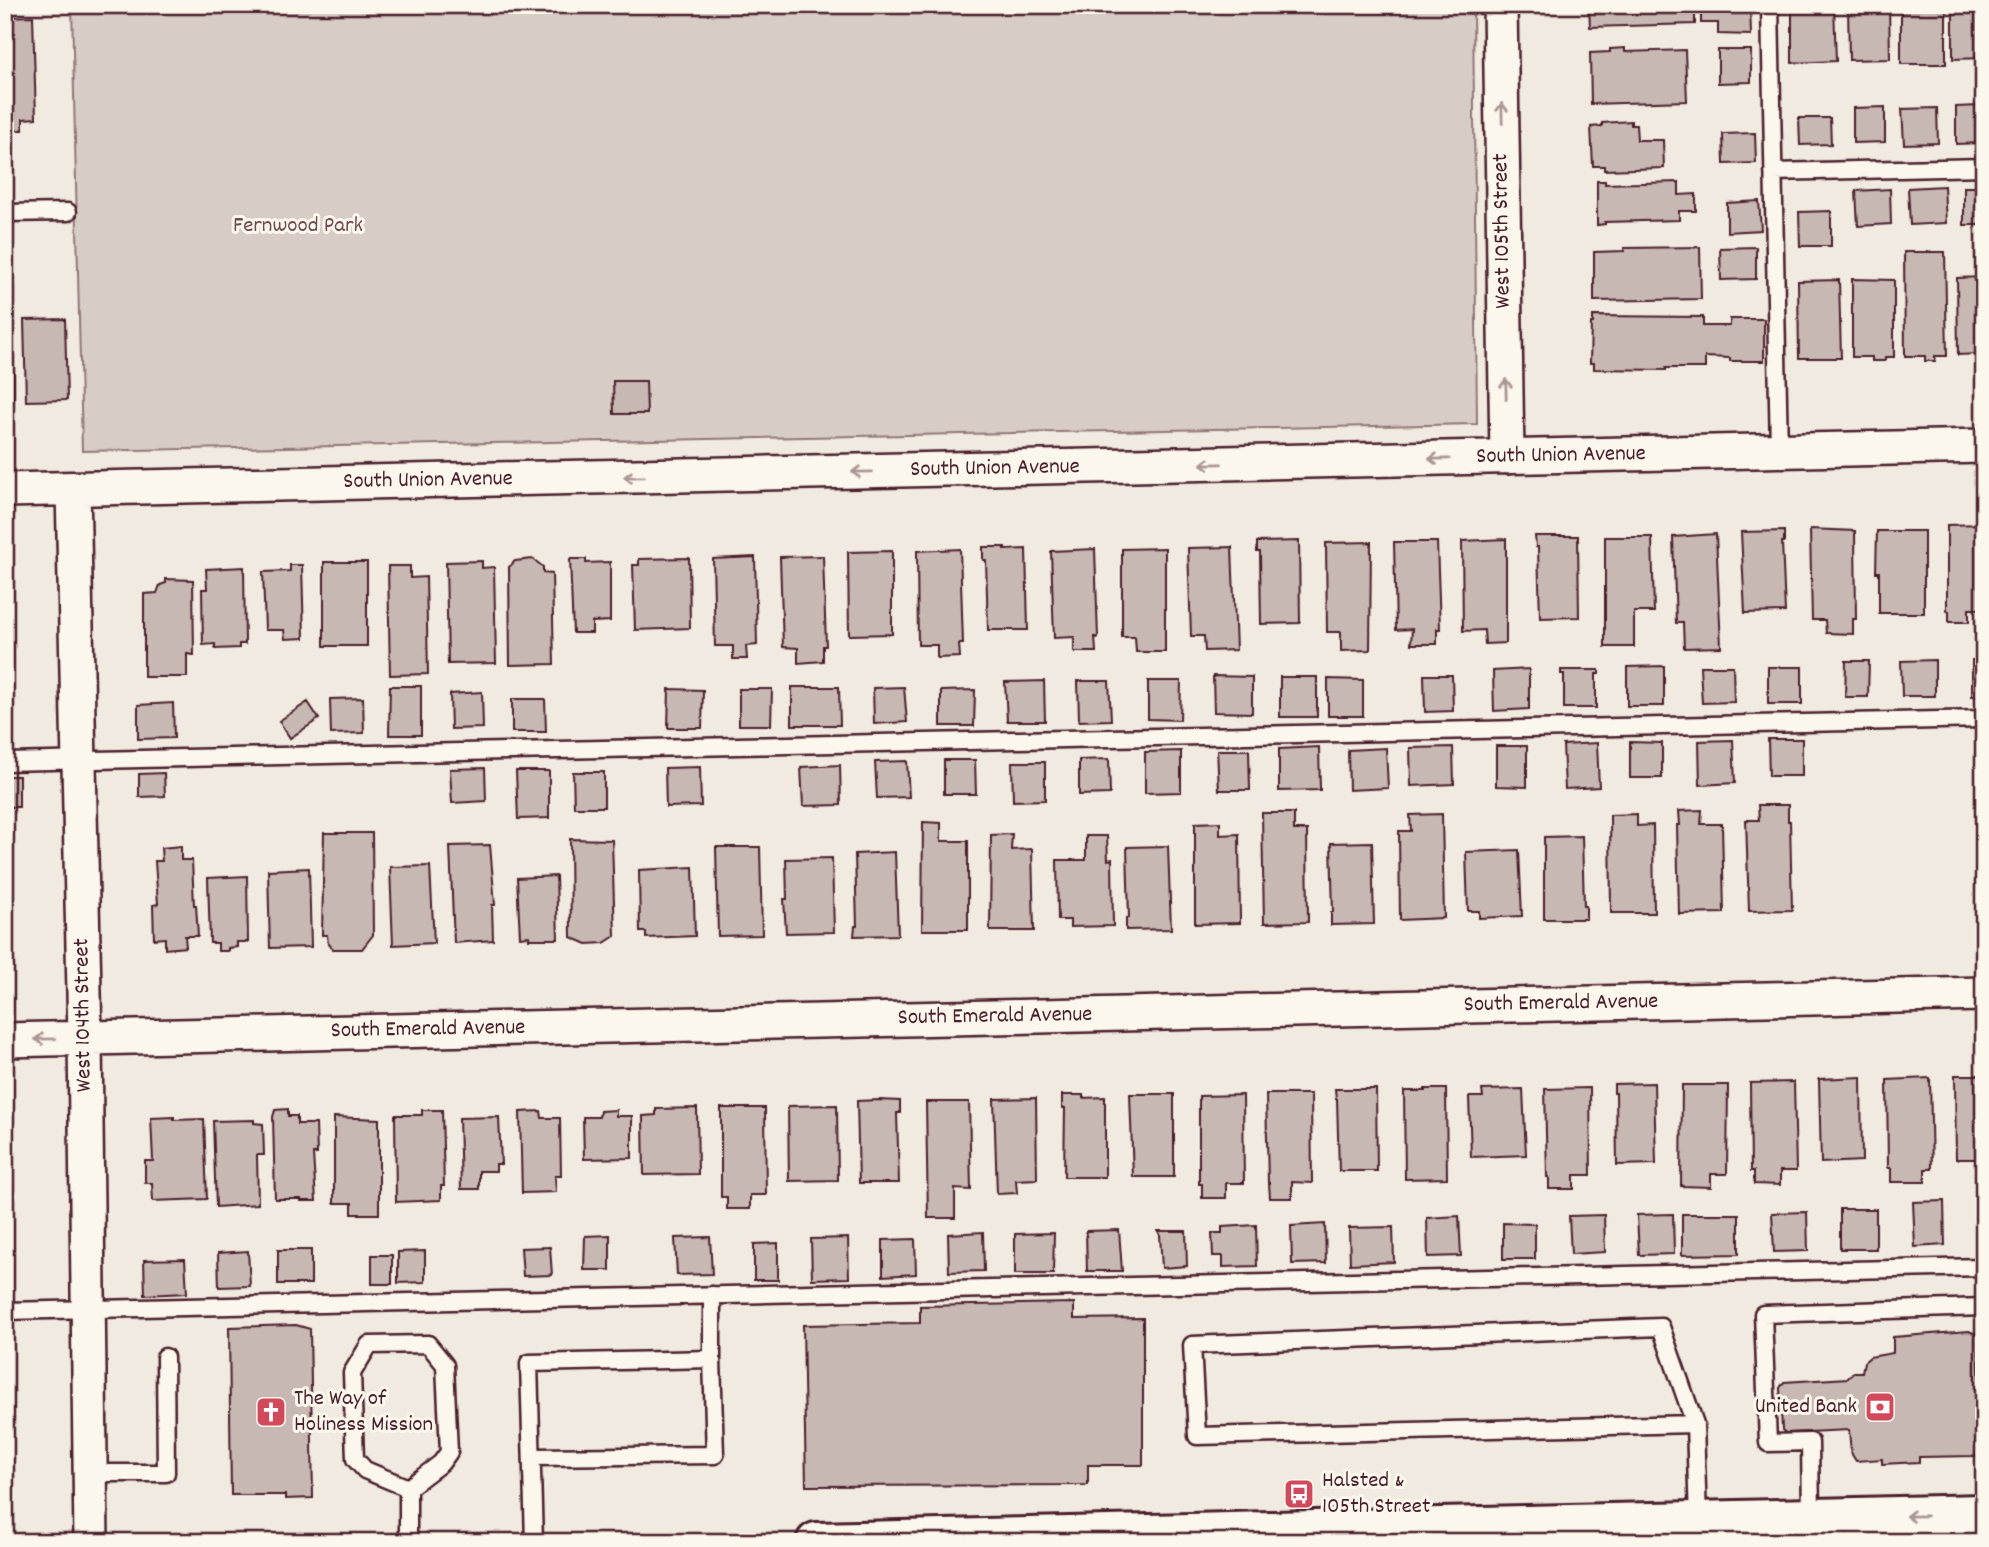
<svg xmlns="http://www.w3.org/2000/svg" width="1989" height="1547" font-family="Dekko,sans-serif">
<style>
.green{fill:#d8ccc6;stroke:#917678;stroke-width:2}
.building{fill:#c8b8b3;stroke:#4a1f2b;stroke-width:2}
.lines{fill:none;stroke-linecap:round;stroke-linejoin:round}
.lane-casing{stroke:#4a1f2b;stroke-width:21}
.street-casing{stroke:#4a1f2b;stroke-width:38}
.primary-casing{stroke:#4a1f2b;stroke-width:44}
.lane{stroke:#fbf7ec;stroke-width:16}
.street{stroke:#fbf7ec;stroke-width:33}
.primary{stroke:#fbf7ec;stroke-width:38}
.oneway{stroke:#ab9695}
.labels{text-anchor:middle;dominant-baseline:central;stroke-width:6;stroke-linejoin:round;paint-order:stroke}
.park-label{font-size:23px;fill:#6e4a52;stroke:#fbf7ec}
.street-label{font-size:23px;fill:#4a1f2b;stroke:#fbf7ec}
.poi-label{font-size:23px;fill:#4a1f2b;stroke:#fbf7ec;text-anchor:start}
</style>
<rect width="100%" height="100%" fill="#f0eae0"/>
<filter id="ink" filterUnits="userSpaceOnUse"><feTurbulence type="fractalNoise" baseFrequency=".0143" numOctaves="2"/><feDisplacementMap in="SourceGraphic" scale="14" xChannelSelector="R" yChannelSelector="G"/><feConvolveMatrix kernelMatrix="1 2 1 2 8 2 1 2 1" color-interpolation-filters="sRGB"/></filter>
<g filter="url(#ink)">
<path class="green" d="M72,5H1473L1477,424L82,451Z"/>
<path class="building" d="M1589,5H1695V24L1590,27Z
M1701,5H1750L1751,35L1718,34V23H1701Z
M1792,5H1834L1836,61L1792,63Z
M1848,5H1889L1890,59L1849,60Z
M1901,5H1946V64H1901Z
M1953,5H1984V58L1953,59Z
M33,16L36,118L23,119V130H5V17Z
M1625,48V52L1685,50L1687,101L1591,104L1590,53L1610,52V49Z
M1718,50H1751V82L1718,83Z
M1979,106L1981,143L1956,144V107Z
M1885,107V142L1853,143V108Z
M1937,108L1938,143L1904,144L1902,109Z
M1799,118H1830L1831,144L1800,145Z
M1631,121V125H1636L1637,140H1663L1664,168L1604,170V166H1593L1591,127L1602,126V123Z
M1755,133L1756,163L1724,164L1723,134Z
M1597,181H1605V184L1679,182V195L1696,194V211H1679V220L1605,222V224L1597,225Z
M1944,186L1946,223L1910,225L1908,188Z
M1964,187H1984V225H1964Z
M1890,189L1891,224L1858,226L1856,191Z
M1759,201L1761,230L1727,232V203Z
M1831,211V246H1800L1799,212Z
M1700,247L1701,299L1594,301V252L1624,251V248Z
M1756,247V279L1721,280L1720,248Z
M1904,252H1945L1947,356H1935V361H1925V356H1905Z
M1984,277V360H1979V354L1958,355L1957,278Z
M1852,279L1894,280V357H1885V361H1872V357H1852Z
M1839,280L1841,358H1799L1798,281Z
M1593,316L1703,317V326H1730V319H1764V361H1730V358L1705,357V368H1666V370L1594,369V363H1590L1591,323H1593Z
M65,319L67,400L26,401L24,320Z
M5,320H13V401H5Z
M613,381H646L647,414H614Z
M1984,524V609H1969V622H1949V611L1947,610V525Z
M1810,529L1855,531L1856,619H1853V634L1826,633L1825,620H1812Z
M1784,531V542H1782L1785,612L1745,613L1741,532Z
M1877,531H1924V613H1879V572H1876Z
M1716,534L1721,647L1684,648L1683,623H1676L1673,537Z
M1535,536H1578L1579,617L1540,618L1538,547H1536Z
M1605,537H1652L1654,612H1634V647H1605Z
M1506,539V643L1485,644L1484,630L1463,631L1462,541Z
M1299,541L1300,623L1261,624L1260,552H1257V542Z
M1371,542L1370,650L1341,651V632H1327L1326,543Z
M1394,542H1437L1440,629H1437V644H1411L1412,629L1396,630Z
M983,547H1005V550L1026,549L1028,630H988L986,560H983Z
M1232,547L1236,650L1205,651L1204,636H1191L1188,548Z
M1165,548V652H1136L1135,637H1122V549Z
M960,549L963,644H959L960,657L937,658V645H918L917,551Z
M1095,549L1098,638L1095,637L1096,652H1074V637L1054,638L1051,551Z
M892,551V634L849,635L848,552Z
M823,556L826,646H823V661L798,663V648L783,647L780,557Z
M755,557L757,645L746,646L747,659H733V646H715L713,559Z
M689,558L690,628L635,630L633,565H639V559Z
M533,559L543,567V573L552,574L554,664L510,665L509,567L515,561Z
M570,559H586V563L610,562V621L592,622V633H573Z
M482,561V568L494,567L496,663L448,664L446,562Z
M324,562H367V646H324Z
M290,565H302L304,638L285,639L284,630H265L263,572L290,571Z
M388,566H410V578L426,577L428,674L390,675Z
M244,567L245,644H239V648L215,649V644L203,645L202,589H207L206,569Z
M166,579L193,580L194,655L187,654V677H144V594L157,593L160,585L166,583Z
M1935,660V696H1902L1901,661Z
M1972,660H1984V696H1972Z
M1846,661H1869L1868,697H1845Z
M1664,666V706H1627V667Z
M1700,666H1733L1734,702L1702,703Z
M1768,667H1802V704H1768Z
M1529,669V709L1494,711L1493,671Z
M1561,670H1599V674H1596V708H1564V674H1561Z
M1424,675H1452L1453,711L1425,712Z
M1213,676L1252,677V713L1214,712Z
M1280,677H1317V717H1280Z
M1328,679L1363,680V716H1328Z
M1044,681L1045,721H1007L1005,682Z
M1078,681H1109L1111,720L1079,721Z
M1148,681H1181L1180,720L1148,719Z
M390,686H421V735H389Z
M792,687H839L840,725H792Z
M904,687L907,722L874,724L873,688Z
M669,689L703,690L702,728H668Z
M739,689H772L771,725H739Z
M975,690L974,726H941V691Z
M482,692L483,728L451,729L450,694Z
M363,698L364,733L331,734L330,699Z
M512,699H545L546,732H512Z
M308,702L319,719L290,738L279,721Z
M173,703L174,738L138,739V705Z
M1768,739H1802V776H1769Z
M1733,740L1735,783L1700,785L1699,741Z
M1630,742L1662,743V778H1630Z
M1597,743L1599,787L1565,789L1563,745Z
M1496,746H1527V787L1496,786Z
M1319,747L1320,790L1279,791V749Z
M1453,747L1454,784L1411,786L1410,748Z
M1386,748L1388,788L1349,790L1348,750Z
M1217,750H1249L1250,790H1219Z
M1181,751V792L1145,793V752Z
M1109,759L1110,794L1079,795V760Z
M944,760H975L976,794H944Z
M907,761L909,797L877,798L875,762Z
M1012,762H1045V800L1013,801Z
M840,765L841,805L803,806L801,767Z
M700,767L701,806L666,807L665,768Z
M485,768L486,801L452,803L450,769Z
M516,771H549V818L518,819Z
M573,772H604V807H574Z
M164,773L165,796L139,797V774Z
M5,776H19V807H5Z
M1758,805H1788V821H1790L1792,910L1749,911L1746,820H1759Z
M1702,810L1701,824H1722L1724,913L1679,914L1677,825H1680L1679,811Z
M1262,813H1294V830H1307L1308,922L1264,923Z
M1442,814L1444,918L1400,920L1399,831H1411L1410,815Z
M1637,814V826L1653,825L1654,913H1611L1610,815Z
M923,822L941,823V841H968V930H922Z
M1220,822V835L1239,834L1240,923L1195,924V823Z
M324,833H372L373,935L362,949H333L328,943L327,935H322Z
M1012,834L1011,850L1032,849L1034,931H990L991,835Z
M1086,836H1107L1108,860L1112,859L1113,926L1070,927V920H1058L1057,860H1086Z
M1582,836L1584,906H1586V919H1544V837Z
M570,839L612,840L615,936L604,943L587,944L571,937Z
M1372,842L1374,924L1331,925V912H1333L1331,843Z
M490,845L495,905H492L493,940L454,943L450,846Z
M181,846V860H192L194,905H196L198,936H185L186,947L165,949V938L154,939L153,905L158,904L155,861H162L161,848Z
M1168,846L1171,929L1126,930V918H1129L1127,847Z
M716,847H760L762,935L718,936Z
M1519,850L1522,916L1479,918V911H1468L1466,852Z
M895,852L898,935L854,936L855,926H857L855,854Z
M832,858L834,932L786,933L784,899H787L786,859Z
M430,866L434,943L393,945L390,867Z
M693,867L695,936L646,938V932H640L639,870Z
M309,868L311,947L270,948L268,870Z
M247,876L248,942H237V947L228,948V951H218V943H210L208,878Z
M556,876L558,939H529V936L520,937L517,878Z
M1955,1075H1984V1159H1956Z
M1861,1077L1862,1161L1821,1163L1819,1079Z
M1930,1078L1932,1169H1925V1182H1891V1168H1888L1887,1080Z
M1794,1082L1796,1171H1780V1185L1754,1184V1171H1751L1750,1083Z
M1654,1083L1656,1164L1617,1165L1616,1093H1614V1084Z
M1682,1085H1728L1727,1174H1711V1187L1681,1186Z
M1590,1088L1591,1175H1574V1189H1549V1177H1547L1545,1089Z
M1335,1089H1376L1377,1171H1339L1337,1099H1336Z
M1425,1089H1446L1447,1178L1405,1179L1404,1091H1425Z
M1523,1089L1526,1155L1471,1157L1469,1097H1483L1482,1090Z
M1130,1094H1174V1177H1133Z
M1266,1094H1311L1312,1183L1292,1182V1198H1270L1269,1183H1268Z
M1062,1095H1083V1098L1105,1097V1177H1064L1065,1108H1062Z
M1243,1095L1244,1183H1226V1198H1202V1184H1199V1096Z
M1036,1098L1037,1179L1016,1180L1017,1193L997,1194L994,1099Z
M879,1100L900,1101V1113H897L899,1183H859L857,1101Z
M926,1102H969L971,1190L955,1189V1218H928Z
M837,1105L838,1180L789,1181L788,1106Z
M697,1108L698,1174L644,1175L643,1116L656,1115V1109Z
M721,1108H765L766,1195H750V1209H727V1197H721Z
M288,1109V1116H297V1124H316L317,1154H313L316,1201H301V1199H275L273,1117L275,1110Z
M422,1110H442L444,1186H441V1200L396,1202L395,1115H422Z
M616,1110V1116H632V1158L584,1159L583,1117H599L600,1111Z
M541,1111L542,1118H560L561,1176H555L556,1192L522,1193L520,1112Z
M174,1117V1120L204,1119L207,1199L153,1201L152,1183H145V1161H153L151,1118Z
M334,1117L379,1119V1214H352V1203H334Z
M499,1117L501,1164H496V1171H479V1189H461L459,1118Z
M254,1120V1123L263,1124L264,1155H257L258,1204L216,1207L213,1121Z
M5,1123L8,1200L5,1201Z
M1944,1201L1945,1245L1915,1247L1913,1202Z
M1984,1203V1242H1976V1204Z
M1840,1209H1876V1249H1840Z
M1807,1212L1808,1251L1774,1252L1772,1213Z
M1673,1214L1674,1254L1639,1255L1637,1215Z
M1682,1214H1739V1254L1682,1255Z
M1604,1215L1605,1252L1571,1254L1569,1216Z
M1459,1216L1461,1256L1428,1257L1427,1218Z
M1503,1223L1535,1224V1259H1503Z
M1325,1224L1326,1263L1292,1264L1291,1226Z
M1256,1225L1257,1266L1223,1267V1256H1213L1212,1233H1222V1227Z
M1393,1227L1394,1262L1350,1264L1349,1228Z
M1119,1230L1122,1271H1087L1086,1231Z
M1158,1231H1186L1187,1266L1162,1268L1160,1235Z
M983,1232L984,1271L949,1272L948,1234Z
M1054,1233L1053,1274H1015V1234Z
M610,1235V1270H584L585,1236Z
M710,1237L712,1274L677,1275L675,1238Z
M848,1238L849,1278L812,1279L811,1239Z
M915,1239L916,1274L883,1276V1240Z
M778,1243V1280H754V1244Z
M550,1247L552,1275L523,1276L521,1248Z
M278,1250H311V1284H278Z
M248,1251L250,1286L219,1287L218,1253Z
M425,1251V1282L398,1283V1252Z
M372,1255H392V1284H372Z
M185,1259L187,1293L145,1295L144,1260Z
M1074,1303V1319L1143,1318V1465H1088V1485L806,1486L803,1325L920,1323V1306Z
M296,1325L310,1329L313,1498L285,1499V1495H231L229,1327Z
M5,1329H8V1433H5Z
M1969,1331L1978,1335L1981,1451L1975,1456L1919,1457V1462L1882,1464V1459L1856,1461L1851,1453L1849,1430L1786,1433L1782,1430L1780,1388L1784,1382L1848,1378L1854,1372H1862L1864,1362L1870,1357L1893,1353V1337Z"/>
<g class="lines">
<g class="lane-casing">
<path id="lane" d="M1770,5L1779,451
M1773,172L1984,167
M5,213L68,212
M5,762L1984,719
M5,1311L1984,1267
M428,1344L445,1365L449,1452L441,1463L408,1488L365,1470L355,1459L352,1373L369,1345Z
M1695,1424L1197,1436L1192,1345L1661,1327L1695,1424L1698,1521
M533,1457L715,1455L712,1359
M90,1473H166L165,1357
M408,1488V1542
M1811,1518L1810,1442L1768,1443L1763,1314L1984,1307
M534,1542L529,1363L712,1359V1295"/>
</g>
<g class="street-casing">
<path id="street" d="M1500,5L1507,457
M73,489L85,1038L91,1542
M5,490L1984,446
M5,1040L1984,994"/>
</g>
<g class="primary-casing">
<path id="primary" d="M816,1542L1984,1514"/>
</g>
<use href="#lane" class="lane"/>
<use href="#street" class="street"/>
<use href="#primary" class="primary"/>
</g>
<defs><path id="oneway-shaft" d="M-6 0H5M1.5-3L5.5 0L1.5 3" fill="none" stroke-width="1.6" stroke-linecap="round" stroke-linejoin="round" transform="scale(1.75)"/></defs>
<g class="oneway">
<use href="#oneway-shaft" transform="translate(1502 113) rotate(-91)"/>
<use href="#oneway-shaft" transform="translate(1506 389) rotate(-91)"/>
<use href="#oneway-shaft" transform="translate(1439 459) rotate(179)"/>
<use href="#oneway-shaft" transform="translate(1211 464) rotate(179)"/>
<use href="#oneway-shaft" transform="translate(862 472) rotate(179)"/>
<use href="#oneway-shaft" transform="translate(634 477) rotate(179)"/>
<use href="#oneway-shaft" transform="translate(45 1039) rotate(179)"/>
<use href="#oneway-shaft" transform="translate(1916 1516) rotate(179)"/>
</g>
</g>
<defs>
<g id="bank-square" transform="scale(1.575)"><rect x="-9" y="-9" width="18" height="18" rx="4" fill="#d1495b" stroke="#fbf7ec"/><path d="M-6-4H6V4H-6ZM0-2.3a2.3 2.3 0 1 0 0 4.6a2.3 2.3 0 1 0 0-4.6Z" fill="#fff"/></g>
<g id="church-square" transform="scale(1.575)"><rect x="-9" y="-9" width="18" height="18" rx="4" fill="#d1495b" stroke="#fbf7ec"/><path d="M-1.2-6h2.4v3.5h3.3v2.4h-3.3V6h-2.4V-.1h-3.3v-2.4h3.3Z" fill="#fff"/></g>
<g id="bus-square" transform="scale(1.575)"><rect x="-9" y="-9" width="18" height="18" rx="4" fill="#d1495b" stroke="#fbf7ec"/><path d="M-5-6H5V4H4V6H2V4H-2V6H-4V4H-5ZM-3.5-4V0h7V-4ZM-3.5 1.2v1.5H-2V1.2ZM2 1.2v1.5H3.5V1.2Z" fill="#fff"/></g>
</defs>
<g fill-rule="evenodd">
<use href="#bank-square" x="1880" y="1407"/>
<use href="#church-square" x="271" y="1412"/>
<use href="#bus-square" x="1299" y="1494"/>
</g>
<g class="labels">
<g class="park-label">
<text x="298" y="226">Fernwood Park</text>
</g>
<g class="street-label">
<text transform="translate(1503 231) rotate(-91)">West 105th Street</text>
<text transform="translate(1561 456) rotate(-1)">South Union Avenue</text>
<text transform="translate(995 469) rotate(-1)">South Union Avenue</text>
<text transform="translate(428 481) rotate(-1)">South Union Avenue</text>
<text transform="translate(1561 1004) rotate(-1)">South Emerald Avenue</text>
<text transform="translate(84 1015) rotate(-91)">West 104th Street</text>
<text transform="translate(995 1017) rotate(-1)">South Emerald Avenue</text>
<text transform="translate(428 1030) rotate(-1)">South Emerald Avenue</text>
</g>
<g class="poi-label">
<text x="294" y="1399">The Way of<tspan x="294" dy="26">Holiness Mission</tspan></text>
<text x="1857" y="1407" text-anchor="end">United Bank</text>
<text x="1322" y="1481">Halsted &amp;<tspan x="1322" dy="26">105th Street</tspan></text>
</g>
</g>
<rect width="1989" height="1547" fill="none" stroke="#fbf7ec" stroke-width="28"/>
<rect x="14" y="14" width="1961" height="1519" fill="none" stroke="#4a1f2b" stroke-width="2.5" filter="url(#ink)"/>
</svg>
